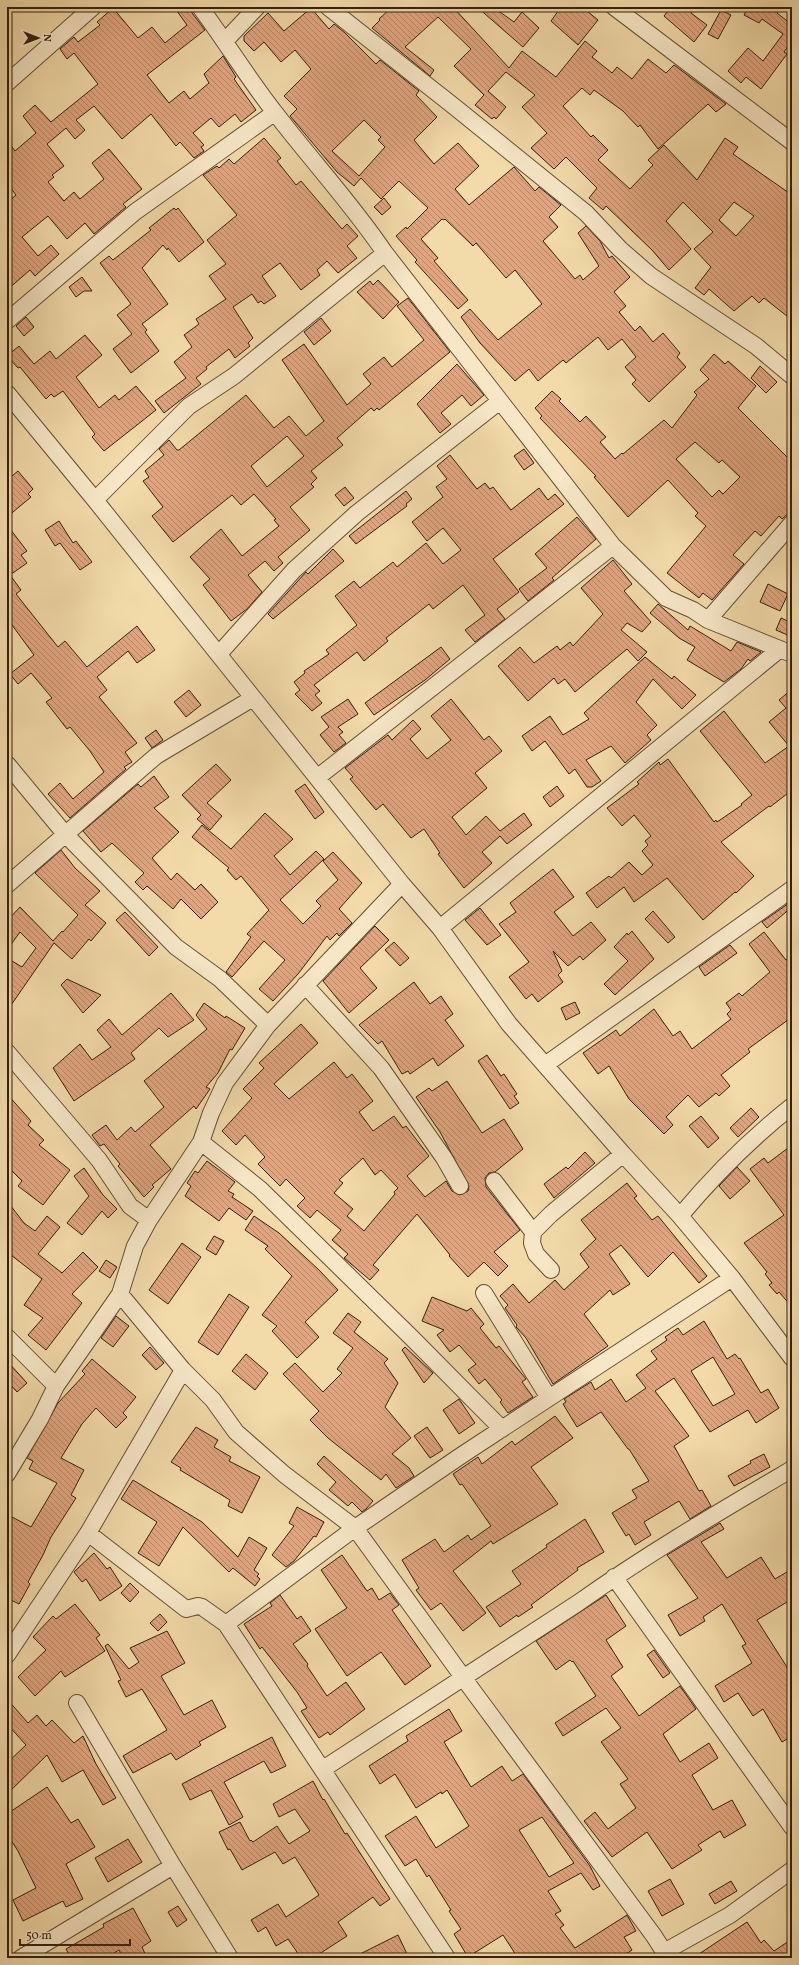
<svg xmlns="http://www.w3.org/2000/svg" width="799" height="1965" font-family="Vollkorn,serif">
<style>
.building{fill:url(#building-back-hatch);stroke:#33210d;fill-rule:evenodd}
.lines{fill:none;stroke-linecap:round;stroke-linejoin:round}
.street-casing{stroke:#634f34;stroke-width:18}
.street{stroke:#f7e7c7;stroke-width:16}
</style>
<defs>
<pattern id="building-back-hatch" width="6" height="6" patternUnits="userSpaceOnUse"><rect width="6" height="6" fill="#e1a680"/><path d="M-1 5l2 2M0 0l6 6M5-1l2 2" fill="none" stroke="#b78767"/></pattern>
</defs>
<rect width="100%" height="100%" fill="#f2daa9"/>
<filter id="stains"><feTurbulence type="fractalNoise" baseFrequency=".005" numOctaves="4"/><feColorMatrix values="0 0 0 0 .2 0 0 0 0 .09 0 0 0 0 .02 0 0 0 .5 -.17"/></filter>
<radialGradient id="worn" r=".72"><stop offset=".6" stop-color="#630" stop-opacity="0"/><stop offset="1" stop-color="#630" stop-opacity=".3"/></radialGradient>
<path class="building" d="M174,7H191L192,13L205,30L147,75L169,103L184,91L190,99L209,83L204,74L223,56L236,77L234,79L256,110L241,122L235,114L219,127L211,118L193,133L204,145L201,147L204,151L194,158L180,142L176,146L151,114L122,139L94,106L76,120L85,130L75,139L66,128L47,144L64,166L52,175L54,177L48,182L64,201L74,192L80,199L104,179L92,163L109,149L142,189L123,204L126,207L94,234L85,223L67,239L48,216L22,237L38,256L51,245L59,254L35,276L30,270L7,290V203L16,195L7,183V140L15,151L36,133L23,116L35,105L51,122L98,84L74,53L67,59L60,49L74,37L78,42L100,25L97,22L113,8L138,38L152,27L165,43L187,25Z
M392,7H453L509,68L522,51L556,77L585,41L597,51L592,57L612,73L617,67L632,79L648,59L666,73L674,65L726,104L716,112L708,104L658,149L640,125L638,127L623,111L594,90L590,95L582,88L563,106L591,137L593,135L608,150L598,160L630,189L653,165L648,160L664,145L697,180L725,138L738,147L733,154L792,195V320L764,298L759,303L752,296L734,311L709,289L704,295L695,288L711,267L694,249L713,232L683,202L666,221L691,249L669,270L652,250L606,206L603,210L589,198L597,188L566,157L554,169L531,148L547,133L522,107L535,95L506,72L488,91L506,107L496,119L494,117L492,119L475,105L484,95L454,66L471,49L438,17L405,47L434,70L430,76L372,28L380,20L379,19ZM734,202L754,216L736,236L719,220Z
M477,7H493L514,22L522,12L539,28L523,47Z
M561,7H582L598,20L578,45L551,21Z
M671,7H695L691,13L707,25L694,42L664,16Z
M745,7H780L777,13L791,24L792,23V41L784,52L787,54L761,89L746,77L741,83L728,71L748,48L763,61L783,34L762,19L759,23L744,15L747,9Z
M311,8L329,29L334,24L345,33L376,64L380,60L419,91L416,95L437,117L414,140L434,164L458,143L479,166L455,189L469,205L514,167L535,191L539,187L561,205L549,217L558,227L543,241L575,279L580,275L583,280L599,266L578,233L586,226L600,241L609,258L612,256L630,277L614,292L626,306L619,312L635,331L640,326L653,342L663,333L680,353L677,357L686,367L649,402L632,384L636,380L625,367L636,357L622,339L608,350L598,337L566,363L563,360L538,381L529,369L515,381L480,343L461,317L470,309L498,340L542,304L515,270L506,278L476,243L473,246L445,219L444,220L442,219L421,239L438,258L434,261L468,300L458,309L415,262L417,260L396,236L406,227L407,229L428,208L399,181L381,199L361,178L354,186L337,172L290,116L297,109L284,96L311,69L295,50L281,62L264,42L254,51L244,41V36L268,13L284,31ZM364,120L381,137L378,140L385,147L359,176L332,151Z
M721,10L731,15L718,39L708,34Z
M264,138L281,158L277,161L296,185L301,181L342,229L347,224L358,236L347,246L357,258L338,273L327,261L317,270L320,275L301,290L280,263L262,276L276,296L264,304L261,301L258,303L252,294L233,307L253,338L248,343L250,346L235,358L229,349L206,367L207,369L196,378L201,384L164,413L155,401L186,378L174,362L192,347L184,335L199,324L196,319L226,299L209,276L226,264L207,240L237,215L203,175L217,166L219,168L229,159L234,164Z
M384,198L391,207L382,215L374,207Z
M174,208L176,210L178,208L204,242L179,262L168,248L167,250L163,245L142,268L168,304L142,324L147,330L145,332L159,351L131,373L113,349L132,334L117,315L131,304L100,263L109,256L113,260L151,230L149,228Z
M82,277L92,291H84L76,297L69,287Z
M378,280L399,302L383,319L357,292L370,281L373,285Z
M408,298L450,352L379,410L377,408L374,411L371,408L337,438L343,445L311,471L317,478L311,484L314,487L290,507L310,530L278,557L283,563L274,571L265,561L248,575L262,592L247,609L231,621L203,585L210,579L190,557L221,529L242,556L279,526L274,520L276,519L254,494L241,505L232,495L173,542L152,516L163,507L143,481L149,477L145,471L164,455L159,449L169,440L177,450H179L246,395L274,428L289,416L306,436L324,421L282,360L304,344L347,405L371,384L363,374L384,357L392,367L424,340L397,306ZM287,436L304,456L267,487L251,466Z
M26,317L34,327L24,336L16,326Z
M321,318L331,331L314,345L304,332Z
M85,335L102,355L76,377L99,408L115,395L119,400L136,386L156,410L104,451L92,437L95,434L63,391L54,397L51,394L46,399L20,367L18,368L7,356L19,346L34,364L50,351L56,359Z
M714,354L725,364L728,361L756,386L738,408L792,462V510L782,519L779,516L761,536L755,531L733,555L744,564L712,600L703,593L699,598L667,573L706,526L695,516L698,513L668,480L628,517L594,477L596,476L540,418L542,416L535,408L552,391L561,399L559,401L580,422L586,416L606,437L600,442L615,459L622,453L623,454L664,420L672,428L697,395L694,392L709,379L700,370ZM695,442L719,463L722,460L740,477L723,494L719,490L712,497L676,459Z
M457,364L484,395L471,406L462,395L441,413L451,424L440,433L417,404Z
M760,366L777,382L766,393L751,378Z
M524,449L534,463L524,470L514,456Z
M450,455L477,489L485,483L490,489L493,487L511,510L539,488L548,500L555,494L564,504L493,559L519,592L497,609L505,619L475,642L465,630L485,615L463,585L433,609L429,604L386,638L388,641L364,661L357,652L314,685L320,691L315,695L322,703L312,711L295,694L300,690L294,682L305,673L304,671L329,654L326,650L357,625L335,596L354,581L360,588L393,562L397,567L426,543L443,564L461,550L443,528L427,541L412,522L443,497L436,487L447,479L437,466Z
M18,471L33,489L28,494L31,497L7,517V480Z
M345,487L354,498L344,506L335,495Z
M406,491L412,499L406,504L407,506L356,544L349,536Z
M577,517L596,539L552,578L554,580L528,601L519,589L547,568L535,554Z
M59,521L73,543L76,541L92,562L80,570L60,543L55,546L45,530Z
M7,525L27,551L21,555L27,563L10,575L21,590L16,594L58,647L65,641L87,667L137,626L155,650L137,663L128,651L97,677L107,690L99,697L137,743L125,752L132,762L124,767L126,769L70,818L48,794L60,783L73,799L104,772L90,751L70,727L67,729L46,702L52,698L31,673L18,684L10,674L34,655L12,625L7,629Z
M333,549L344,561L273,619L268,614L306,572L308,574Z
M613,560L632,584L624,591L651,622L642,632L627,623L621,630L647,652L638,661L627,649L575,692L565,679L558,684L554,678L528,701L498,666L520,647L534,663L557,646L560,650L570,642L573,646L603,614L581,588Z
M768,584L788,594L780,611L760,602Z
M658,604L688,630L690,626L731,651L737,642L761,652L750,661L748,659L741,669L724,682L687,660L695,647L679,638L650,613Z
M781,618L792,623V637L776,630Z
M441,647L450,659L425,680L374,715L365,703Z
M645,657L672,679L674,676L696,695L682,709L653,679L636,702L657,725L647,735L651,740L625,763L611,746L586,760L601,781L592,787H587L575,769L569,774L545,741L532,751L522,736L550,716L563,735L589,719L584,713Z
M792,689V790L770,807L769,806L721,842L754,876L736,893L735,892L703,920L667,878L634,902L624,887L597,908L586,893L609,876L611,878L629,862L642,875L653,865L642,851L648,845L645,841L651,836L634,815L622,826L607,808L639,784L637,782L659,762L660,765L668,759L714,822L716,820L717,822L742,805L741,804L752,795L700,731L724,711L765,763L789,746L769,722L786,708L779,700Z
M189,690L201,705L186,717L174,702Z
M348,699L358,714L338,727L343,732L339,735L346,743L334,752L320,735L329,727L321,717Z
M451,699L484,740L489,736L502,751L475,773L487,788L452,817L466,835L486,816L500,831L524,813L532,825L507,844L500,836L482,852L492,863L464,888L438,854L440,853L424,829L411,838L383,804L376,810L350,779L353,777L345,768L388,735L392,740L413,720L421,729L410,739L427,759L451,740L431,716Z
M156,730L163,740L152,748L145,738Z
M216,764L231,780L207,803L222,816L210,830L197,819L201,815L182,795Z
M154,776L169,797L154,808L179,832L152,858L171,880L177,873L195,890L201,884L218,902L201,919L181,899L173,909L147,886L143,890L135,882L144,873L112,843L101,852L83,831L138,784L141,787Z
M305,784L324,812L315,819L295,791Z
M557,786L564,796L550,807L543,797Z
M265,813L293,839L274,856L290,875L316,851L324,859L280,900L303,924L321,906L316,901L338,880L323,861L333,852L362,883L339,909L352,923L339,936L337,933L330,940L327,936L298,974L273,1001L259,989L285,960L264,941L232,977L226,972L251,937L247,934L269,910L241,876L236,880L227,870L229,868L192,837L202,825L231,849Z
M61,850L75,868L100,891L85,905L106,923L91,941L89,939L72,959L54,943L7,1011V958L22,967L36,948L20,932L7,950V921L20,907L53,941L62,931L63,932L78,915L35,873Z
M553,869L574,897L554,912L573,936L591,922L606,940L583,960L580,956L568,966L553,951L562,971L558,975L563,982L538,1002L532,994L526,999L509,977L529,962L499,924L516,912L510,903Z
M792,901V907L767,928L762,922Z
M480,908L501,935L487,945L465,920Z
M653,911L675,937L668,943L645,919Z
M125,912L158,947L149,956L116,920Z
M375,926L389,940L360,968L377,988L349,1013L323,981Z
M632,931L654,959L615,995L604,984L628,961L614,947L627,933L628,935Z
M764,932L786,960L792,956V1017L748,1049L750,1052L721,1075L730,1086L719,1096L716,1093L699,1107L688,1095L666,1117L673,1125L664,1134L629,1099L609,1066L598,1074L583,1053L616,1030L620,1036L654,1009L673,1036L680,1031L692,1049L731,1019L727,1014L731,1010L726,1003L739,993L742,996L770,972L749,944Z
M394,942L409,958L400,966L385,950Z
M730,945L737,953L705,976L699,967Z
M67,979L101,995L83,1013L61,985Z
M414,982L430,1004L441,996L453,1014L445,1020L464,1046L438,1066L433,1058L410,1074L408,1071L402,1074L382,1041L378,1044L359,1025Z
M171,993L194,1020L168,1037L159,1028L131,1053L135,1059L74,1101L53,1068L80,1044L92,1060L111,1047L97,1030L109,1019L122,1035Z
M575,1002L580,1013L566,1020L561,1008Z
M204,1003L225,1018L226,1016L245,1028L232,1050L230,1049L218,1073L206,1087L210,1089L196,1109L194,1106L150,1145L171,1169L152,1185L154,1187L144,1197L118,1166L120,1164L104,1144L100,1146L92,1135L106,1125L117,1140L131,1127L135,1132L164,1107L144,1081L207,1029L196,1015Z
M301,1024L318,1043L274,1084L289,1099L334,1062L347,1078L352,1074L373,1101L359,1112L373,1131L394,1116L403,1128L406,1126L429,1156L407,1176L425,1197L446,1181L452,1191L460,1195L468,1191L469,1186L440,1132L416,1097L429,1088L432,1091L447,1081L482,1133L504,1119L523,1149L495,1172L489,1173L485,1178L486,1187L520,1230L494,1252L508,1266L498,1276L484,1262L468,1277L449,1256L450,1255L417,1214L373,1265L379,1270L370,1280L344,1258L348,1254L332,1240L341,1230L317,1210L310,1218L297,1206L305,1198L286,1179L280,1186L258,1164L265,1157L245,1135L236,1145L222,1131L252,1098L243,1089L264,1068L259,1063ZM363,1158L375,1175L381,1170L398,1188L394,1192L395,1194L364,1231L347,1216L353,1209L334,1193L343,1183L339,1180Z
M487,1055L501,1076L504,1074L517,1094L514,1096L519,1103L510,1109L478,1061Z
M7,1094L31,1121L28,1125L44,1140L39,1145L70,1170L43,1205L18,1186L22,1181L7,1166Z
M751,1108L759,1117L738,1137L730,1128Z
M701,1116L719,1138L708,1148L689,1126Z
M792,1145V1307L779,1292L777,1294L769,1285L772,1283L765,1274L767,1272L744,1243L784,1215L750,1169L764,1158L768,1163Z
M585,1152L595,1163L554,1198L544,1184L566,1167L568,1169Z
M207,1161L235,1182L228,1191L234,1194L232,1197L253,1211L246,1220L229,1208L219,1221L185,1196L191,1186L187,1183L195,1171L198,1173Z
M737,1167L750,1181L730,1199L719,1186Z
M84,1168L103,1195L117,1209L108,1218L102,1211L82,1235L67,1223L89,1196L74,1176Z
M627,1183L637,1196L634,1198L652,1220L658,1216L707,1276L699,1283L673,1252L648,1277L621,1245L609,1254L630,1284L613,1295L610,1290L584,1314L608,1346L553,1384L526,1338L516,1327L517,1325L505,1308L508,1305L500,1296L513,1284L529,1303L555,1280L564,1290L589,1267L580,1254L596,1239L581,1220Z
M7,1201L24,1223L35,1231L47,1216L60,1227L38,1254L62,1273L83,1252L98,1267L72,1294L82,1303L46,1350L28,1335L43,1318L24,1305L42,1279L7,1252Z
M254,1216L279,1233L319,1270L338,1290L305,1322L319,1337L297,1358L272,1331L277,1326L262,1315L292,1276L265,1249L268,1246L245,1230Z
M214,1236L224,1241L216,1255L206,1249Z
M182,1243L201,1257L168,1304L149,1290Z
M106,1260L117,1267L110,1278L99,1271Z
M229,1294L249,1307L218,1355L198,1342Z
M432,1297L467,1311L471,1308L484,1324L480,1328L496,1348L499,1346L526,1379L522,1382L533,1397L508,1413L500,1402L502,1400L485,1379L479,1384L468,1370L476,1364L459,1345L450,1352L437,1335L444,1330L422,1321Z
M348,1313L361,1322L354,1332L388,1359L384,1363L398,1383L385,1407L411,1438L392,1454L409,1468L414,1476L396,1488L386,1474L381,1480L328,1438L310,1420L319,1411L283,1374L295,1363L323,1392L342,1373L337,1369L353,1348L333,1333Z
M116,1316L129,1326L113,1347L101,1338Z
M704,1321L727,1359L735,1354L739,1359L740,1358L761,1393L768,1389L779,1408L756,1423L748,1410L710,1432L674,1378L655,1391L689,1436L674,1446L699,1491L702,1490L711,1506L690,1519L679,1501L644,1522L651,1535L635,1545L629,1534L626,1536L612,1513L637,1498L632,1490L649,1481L629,1449H628L601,1412L577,1427L563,1404L566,1402L564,1399L591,1382L595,1390L611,1379L626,1402L646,1388L636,1375L657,1359L651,1351L667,1340L665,1337L678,1328L683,1335ZM713,1357L735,1394L713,1406L691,1371Z
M150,1347L164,1363L156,1370L142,1355Z
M405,1347L433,1373L424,1383L402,1350Z
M246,1354L268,1373L255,1390L232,1371Z
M92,1359L136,1397L123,1413L127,1417L116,1428L96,1408L82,1424L61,1458L84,1470L71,1495L76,1498L51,1537L43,1555L28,1582L30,1584L19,1604L7,1598V1528L12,1517L31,1527L57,1483L29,1469L33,1461L27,1458L58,1403L85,1374L82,1371Z
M7,1361L27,1383L17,1392L7,1381Z
M459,1399L475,1423L459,1434L443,1410Z
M555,1416L573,1438L531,1467L558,1504L493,1544L491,1541L453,1571L486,1613L463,1631L441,1603L431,1610L416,1590L419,1588L402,1560L435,1539L444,1552L468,1535L471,1540L491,1526L462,1484L460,1485L453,1474L478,1457L482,1464L512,1441L515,1445Z
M196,1427L218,1440L214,1447L231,1457L229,1461L260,1477L242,1513L228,1506L230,1500L180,1470L181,1468L171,1462Z
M427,1427L443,1450L430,1458L414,1436Z
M764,1454L770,1467L734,1486L728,1476L751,1463L750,1461Z
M324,1456L373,1501L366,1509L362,1512L352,1502L348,1506L329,1490L336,1482L317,1464Z
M133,1480L202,1522L238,1557L249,1537L267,1548L254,1570L259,1574L257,1576L260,1579L255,1586L233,1568L229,1572L183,1527L159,1566L138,1553L157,1522L121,1499Z
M297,1507L324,1522L316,1537L314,1536L294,1561L286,1567L272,1555L294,1526L289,1523Z
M585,1519L604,1552L577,1568L578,1570L531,1605L533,1607L518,1617L517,1615L500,1627L486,1607L521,1584L512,1571L547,1547L546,1545Z
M720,1523L724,1529L701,1542L727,1578L761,1557L775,1579L792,1569V1599L757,1620L792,1675V1736L782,1742L763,1709L753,1716L738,1693L724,1702L715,1686L752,1663L742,1646L746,1644L722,1604L703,1617L705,1621L680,1636L668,1615L698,1598L667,1555Z
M94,1553L107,1569L110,1567L122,1586L100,1601L86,1579L82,1582L74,1572Z
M342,1555L367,1591L372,1588L379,1600L390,1593L399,1605L392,1610L431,1666L405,1685L381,1652L347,1676L315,1629L347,1608L321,1570Z
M130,1583L139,1592L130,1602L121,1593Z
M280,1595L297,1619L301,1616L311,1631L293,1644L308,1664L307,1666L327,1696L346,1682L365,1709L330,1735L328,1732L319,1738L301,1711L307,1708L297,1692L262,1647L260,1649L244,1624L272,1606L270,1603Z
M606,1595L626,1626L606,1640L623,1667L611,1676L639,1716L680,1686L696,1709L663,1734L680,1762L709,1743L718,1758L692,1775L713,1810L732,1800L746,1825L724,1838L720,1831L698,1845L702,1850L672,1869L647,1832L612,1857L584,1821L595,1812L608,1829L636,1808L620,1784L628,1779L601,1742L621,1728L606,1708L563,1736L555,1723L596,1696L573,1661L572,1662L570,1660L556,1670L536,1641Z
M75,1604L100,1635L96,1638L105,1651L65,1677L61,1671L35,1696L18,1677L46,1650L33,1637L53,1616L56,1619Z
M160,1614L167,1622L158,1631L150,1623Z
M167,1631L185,1663L161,1676L184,1715L212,1700L226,1727L199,1742L201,1745L176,1760L171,1753L133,1773L123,1756L167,1730L142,1689L126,1697L118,1681L121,1680L105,1646L108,1644L129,1669L139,1662L130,1648Z
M654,1650L670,1673L663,1678L647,1655Z
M7,1699L28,1723L37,1715L46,1726L52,1720L74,1743L83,1736L96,1764L116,1798L103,1805L83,1770L62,1782L47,1755L7,1794V1763L26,1745L7,1724Z
M449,1709L462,1731L444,1742L471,1787L502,1766L512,1781L523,1774L590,1866L600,1886L593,1890L581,1873L548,1891L561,1911L555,1914L564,1925L560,1928L575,1948L627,1915L636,1931L624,1937L632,1950L620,1958H518L503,1935L468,1957L454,1934L461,1929L449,1911L451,1910L429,1875L427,1877L416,1859L405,1866L385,1836L416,1816L436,1848L469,1826L447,1790L442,1794L441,1792L416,1808L395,1774L380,1784L369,1766L408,1741L406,1736ZM542,1817L574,1863L549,1877L519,1830Z
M272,1737L286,1766L271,1773L264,1761L224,1782L243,1817L229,1825L211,1790L190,1800L182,1784Z
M313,1781L323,1800L324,1799L345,1834L347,1833L390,1899L380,1906L373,1897L338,1922L347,1936L313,1958H301L288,1939L276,1946L266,1927L258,1932L251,1920L278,1904L286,1917L319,1895L295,1857L283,1864L275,1852L242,1870L230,1849L228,1850L219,1832L240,1822L250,1841L251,1840L253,1842L277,1826L289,1844L310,1831L295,1809L279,1817L273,1804Z
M47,1787L71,1823L78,1819L95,1847L66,1864L83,1899L66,1907L63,1901L23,1921L13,1900L36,1888L18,1851L7,1834V1814Z
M128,1839L142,1862L108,1882L95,1858Z
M670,1879L684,1904L662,1916L648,1891Z
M731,1881L737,1891L715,1904L709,1894Z
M178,1906L187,1920L177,1927L168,1912Z
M133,1908L151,1941L142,1947L147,1958H123L119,1950L106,1958H71L66,1949L104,1927L103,1924Z
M747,1922L761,1943L764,1940L774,1951L792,1939V1958H693Z
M398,1935L407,1954L398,1958H352Z"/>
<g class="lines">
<g class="street-casing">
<path id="street" d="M200,7C226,42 249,80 276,114C312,161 352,204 385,253L613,546L666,598L693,610L708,620L792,654
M328,7L456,108L586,213L620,249L651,276L756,346L792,376
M614,7L792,142
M225,41L257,7
M7,83L93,7
M7,321L135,212L274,113
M7,393L95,500L402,884L440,928L509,1024L623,1154L680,1216L732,1278L792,1358
M95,500L189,406L234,376L385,253
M708,620L792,523
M219,654L294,570L357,513L500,401
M7,764L65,834L176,947L220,979L268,1025
M318,777L613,546
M7,885L156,756L253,698
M440,928L780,649
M305,985L381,1068L444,1158L460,1186
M7,1052L99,1160L130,1206L149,1220L135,1246L120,1294L56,1386
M545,1065L792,889
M201,1142L211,1113L225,1083L268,1025L402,884
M494,1181L533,1232
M680,1216C715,1174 749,1140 792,1106
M149,1220L201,1142L260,1189L413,1339L502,1429
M551,1270L536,1254L532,1243L533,1232L551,1214L623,1154
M484,1293L549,1398
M120,1294L183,1370L213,1400L236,1432L285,1475L355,1528L473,1691L654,1936L668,1958
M7,1337L56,1386L40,1419L7,1474
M88,1533L186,1609L198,1606L202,1607L226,1624L447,1958
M614,1577L792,1827
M226,1624L355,1528L462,1455L732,1278
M7,1655L88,1533L183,1370
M77,1703L173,1866L230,1958
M323,1769L578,1603C647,1554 719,1512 792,1469
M664,1952L730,1915L792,1870
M21,1958L173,1866"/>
</g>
<use href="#street" class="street"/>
</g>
<rect width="799" height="1965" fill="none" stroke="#f2daa9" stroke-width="24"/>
<rect x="8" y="8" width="783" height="1949" fill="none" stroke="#33210d" stroke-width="2"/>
<rect x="12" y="12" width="775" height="1941" fill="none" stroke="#33210d"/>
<g transform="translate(38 38) rotate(90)" stroke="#f7e7c7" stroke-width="3" paint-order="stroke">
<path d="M0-3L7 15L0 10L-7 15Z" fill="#33210d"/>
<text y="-6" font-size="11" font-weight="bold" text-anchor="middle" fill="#33210d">N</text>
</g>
<path d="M20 1939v6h110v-6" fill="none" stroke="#33210d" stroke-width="2"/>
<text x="26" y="1939" font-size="12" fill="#33210d" stroke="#f7e7c7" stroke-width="3" paint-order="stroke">50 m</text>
<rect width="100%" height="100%" filter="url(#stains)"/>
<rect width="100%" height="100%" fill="url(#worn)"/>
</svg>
